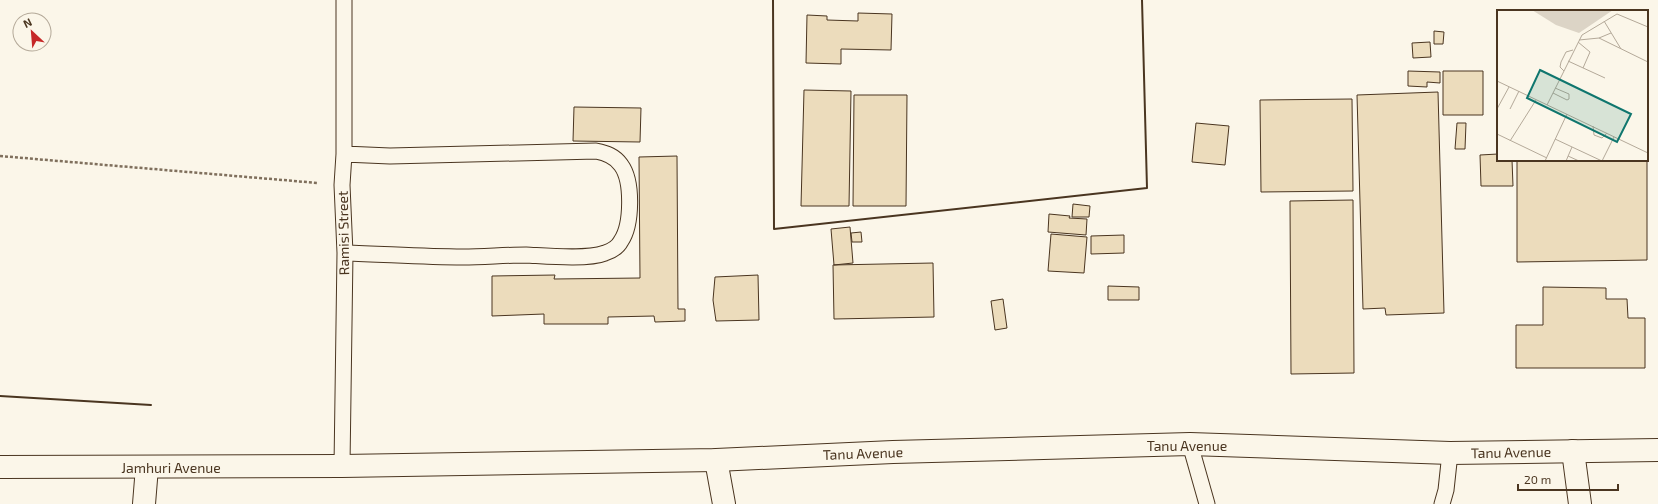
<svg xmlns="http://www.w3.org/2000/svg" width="1658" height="504" font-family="'Exo 2',sans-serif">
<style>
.building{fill:#ecdcbc;stroke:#4a3520}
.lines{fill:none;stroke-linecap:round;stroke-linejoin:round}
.lane-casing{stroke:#4a3520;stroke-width:17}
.street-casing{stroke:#4a3520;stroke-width:24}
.secondary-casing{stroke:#4a3520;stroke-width:24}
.path{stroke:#7f6f5c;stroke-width:2.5;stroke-dasharray:3 2;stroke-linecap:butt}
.lane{stroke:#fbf6e9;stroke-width:15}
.street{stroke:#fbf6e9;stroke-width:22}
.secondary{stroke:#fbf6e9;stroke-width:22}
.wall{stroke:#4a3520;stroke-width:2}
.labels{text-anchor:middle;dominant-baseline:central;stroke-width:3;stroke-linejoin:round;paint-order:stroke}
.street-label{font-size:14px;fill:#4a3520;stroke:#fbf6e9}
.inset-road{fill:none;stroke:#b4a999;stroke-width:1}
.view{fill:#0f766e;fill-opacity:0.15;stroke:#0f766e;stroke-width:2}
.inset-edge{fill:none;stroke:#4a3520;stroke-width:2}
</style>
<rect width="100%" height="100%" fill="#fbf6e9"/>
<path class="building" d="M858,13L892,14L891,50L841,49V64L806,63L807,15L827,16V20L858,21Z
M1434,31L1444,32L1443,44H1434Z
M1430,42L1431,57L1413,58L1412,43Z
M1408,71L1440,72V83L1427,82V87L1408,86Z
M1443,71H1483V115H1443Z
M804,90L851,91L849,206H801Z
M1438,92L1444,313L1386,315L1385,308L1363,309L1357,95Z
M854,95H907L906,206H853Z
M1352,99L1353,191L1261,192L1260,100Z
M574,107L641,108L640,142L573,141Z
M1196,123L1229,126L1225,165L1192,162Z
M1457,123H1466L1465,149H1455Z
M1498,154V160H1512L1513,186H1481L1480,155Z
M677,156L678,309H685V321L655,322L654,316L608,317V324H544V314L492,316V276L555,275L554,279L640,278L639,157Z
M1517,160H1647V260L1517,262Z
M1353,200L1354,373L1291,374L1290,201Z
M1073,204L1090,206L1089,217H1072Z
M1049,214L1070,216L1069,218L1087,219L1086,235L1048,232Z
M850,227L853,263L834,265L831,229Z
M861,232L862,242H852L851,233Z
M1051,234L1087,237L1084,273L1048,271Z
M1124,235V253L1091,254V236Z
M933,263L934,317L834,319L833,265Z
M758,275L759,320L716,321L713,300L715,277Z
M1108,286L1139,287V300H1108Z
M1543,287L1606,288V299H1627L1628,318H1645V368H1516V325H1543Z
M1003,299L1007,328L995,330L991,301Z"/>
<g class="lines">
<g class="lane-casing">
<path id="lane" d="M344,154L390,156L596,151C606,153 615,156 621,165C633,181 632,225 621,241C618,247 611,251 605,253C587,260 546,256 526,255C505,255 484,257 463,257C423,257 384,254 345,253
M1190,444L1207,504
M342,466L345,253L342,185L344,154V0
M1442,504L1446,490L1450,453"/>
</g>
<g class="street-casing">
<path id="street" d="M1573,451L1580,504
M716,460L724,504
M144,504L147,467"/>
</g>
<g class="secondary-casing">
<path id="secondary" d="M0,467L342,466L716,460L893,452L1190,444L1450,453L1658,450"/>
</g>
<path class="path" d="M0,156L318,183"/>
<use href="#lane" class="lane"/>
<use href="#street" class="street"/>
<use href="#secondary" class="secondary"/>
<path class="wall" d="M773,0L774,229L1147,188L1142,0
M0,396L151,405"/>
</g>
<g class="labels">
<g class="street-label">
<text transform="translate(343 233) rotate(-91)">Ramisi Street</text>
<text x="1187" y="445">Tanu Avenue</text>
<text transform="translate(1511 452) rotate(-1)">Tanu Avenue</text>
<text transform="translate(863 453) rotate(-2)">Tanu Avenue</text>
<text x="171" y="467">Jamhuri Avenue</text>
</g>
</g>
<g transform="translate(1497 10)">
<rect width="151" height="151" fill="#fbf6e9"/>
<path d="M35,0H116L82,23L59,15Z" fill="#dcd4c6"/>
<path class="inset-road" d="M107,11L124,39M102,28L114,23M82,30L102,28L151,52M81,32L93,42L86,58M71,51L108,68M67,61L63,57L64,52L69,42L76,40M0,71L151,143M56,83L70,90L72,89V84L58,78M50,95L85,25L120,4L151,17M0,99L12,77M13,99L22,81M96,116L97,125L105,128L110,123M0,124L50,148M58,129L105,151M13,131L39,90M71,146L82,151M48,151L70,104M69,151L75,137M105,151L117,127"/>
<path class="view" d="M43,60L134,104L120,132L30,88Z"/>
<rect width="151" height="151" class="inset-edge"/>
</g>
<g transform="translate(32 32) rotate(334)"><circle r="19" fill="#fbf6e9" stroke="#b4a999"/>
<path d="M0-3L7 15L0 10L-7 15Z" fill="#c62828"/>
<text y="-6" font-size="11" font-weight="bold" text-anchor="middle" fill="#4a3520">N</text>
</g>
<path d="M1518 484v6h100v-6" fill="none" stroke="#4a3520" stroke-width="2"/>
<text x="1524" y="484" font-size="12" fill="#4a3520" stroke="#fbf6e9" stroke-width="3" paint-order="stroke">20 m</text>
</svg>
